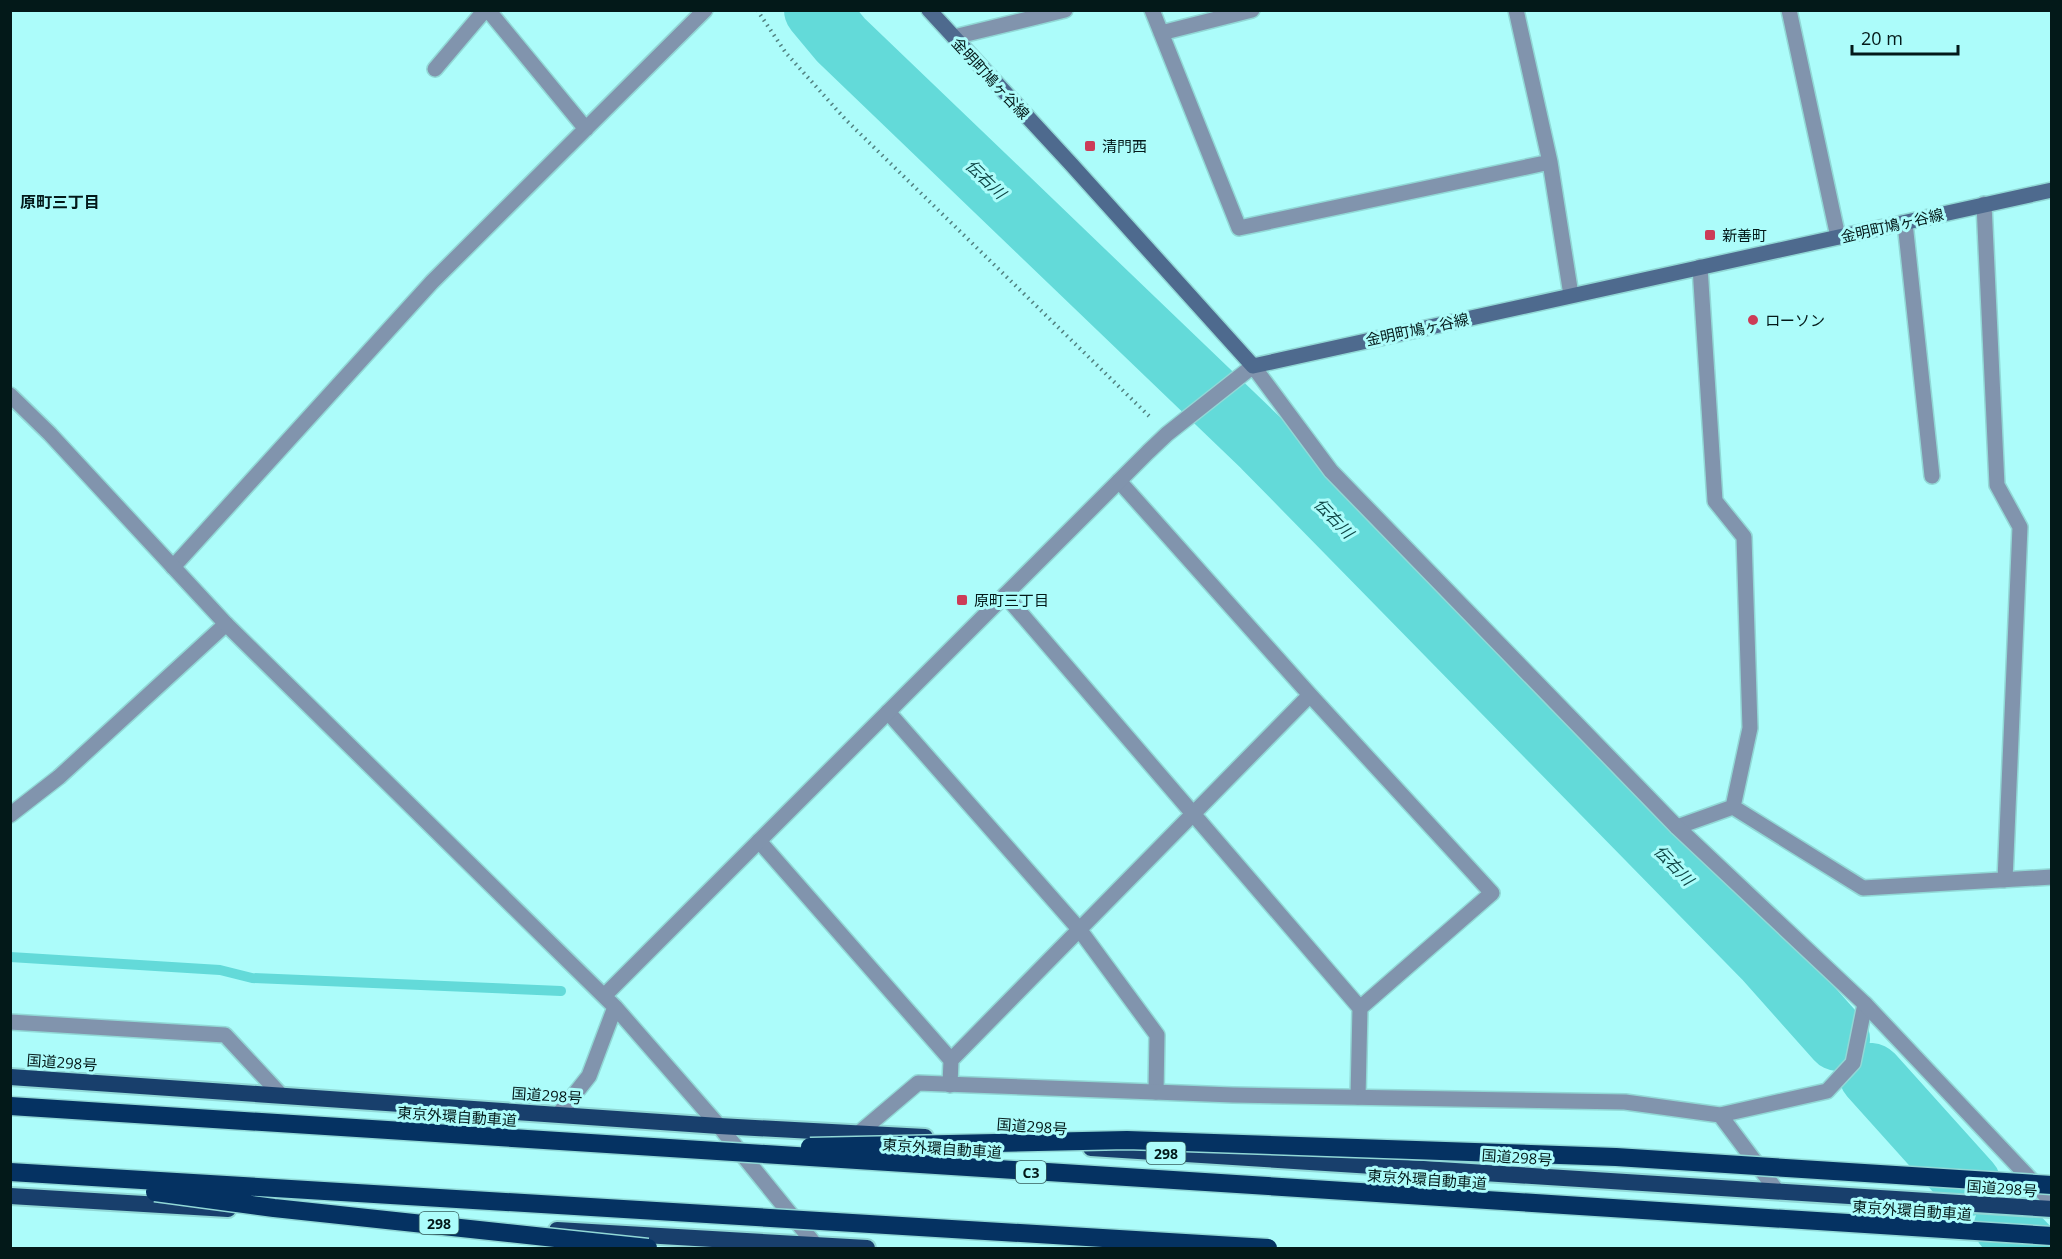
<svg xmlns="http://www.w3.org/2000/svg" width="2062" height="1259" font-family="'Open Sans','Noto Sans JP',sans-serif">
<style>
.lines{fill:none;stroke-linecap:round;stroke-linejoin:round}
.stream{stroke:#63dad9;stroke-width:10}
.river{stroke:#63dad9;stroke-width:64}
.service-casing{stroke:#91d8d6;stroke-width:18}
.minor-casing{stroke:#91d8d6;stroke-width:18}
.tertiary-casing{stroke:#91d8d6;stroke-width:18}
.secondary-casing{stroke:#91d8d6;stroke-width:18}
.trunk-casing{stroke:#91d8d6;stroke-width:20}
.path{stroke:#518281;stroke-width:4;stroke-dasharray:1.5 4.5;stroke-linecap:butt}
.service{stroke:#8194ad;stroke-width:15}
.minor{stroke:#8194ad;stroke-width:15}
.tertiary{stroke:#8194ad;stroke-width:15}
.secondary{stroke:#4e6a8e;stroke-width:15}
.trunk{stroke:#183f6c;stroke-width:16}
.motorway-bridge-casing{stroke:#91d8d6;stroke-width:21;stroke-linecap:butt}
.motorway-bridge{stroke:#053262;stroke-width:18}
.poi-dot{fill:#cc3c57;stroke:#acfcfa;stroke-width:2}
.labels{text-anchor:middle;dominant-baseline:central;stroke-width:6;stroke-linejoin:round;paint-order:stroke}
.shield{fill:#acfcfa;stroke:#365d5c;stroke-width:1.5}
.shield-label{font-size:14px;font-weight:bold;fill:#031919}
.street-label{font-size:15px;fill:#031919;stroke:#acfcfa}
.poi-label{font-size:15px;fill:#031919;stroke:#acfcfa;text-anchor:start}
.water-label{font-size:16px;font-style:italic;fill:#0e4545;stroke:#acfcfa}
.neighbourhood-label{font-size:16px;font-weight:bold;fill:#031919;stroke:#acfcfa}
</style>
<rect width="100%" height="100%" fill="#acfcfa"/>
<g class="lines">
<path class="stream" d="M10,957L220,970L252,978L561,991"/>
<path class="river" d="M816,10L841,40L1264,446L1765,957L1838,1039
M1871,1075L1969,1184
M2006,1226L2027,1248"/>
<g class="service-casing">
<path id="service" d="M488,10L586,129
M435,69L485,10
M1905,223L1932,476
M1119,481L1310,695L1492,893L1360,1008
M173,567L432,282L705,10
M1005,595L1360,1008L1358,1097
M888,712L1079,929L1157,1035L1156,1092
M759,841L951,1060L950,1085
M951,1060L1310,695"/>
</g>
<g class="minor-casing">
<path id="minor" d="M1152,10L1239,228L1550,162
M1516,10L1550,162L1571,295
M1789,10L1838,237
M1161,33L1252,10
M954,37L1065,10
M1984,204L1997,485L2020,527L2005,880
M1700,267L1715,501L1744,537L1750,728L1733,807
M10,815L59,777L226,624
M1677,827L1733,807L1863,888L2052,877
M10,1022L225,1035L281,1095
M1720,1115L1827,1091L1853,1063L1865,1004
M859,1133L918,1083L1233,1095L1625,1102L1720,1115L1777,1191"/>
</g>
<g class="tertiary-casing">
<path id="tertiary" d="M10,395L50,434L226,624L615,1007L719,1126L818,1248
M604,996L1148,452L1167,434L1253,366L1331,471L1677,827L1865,1004L2052,1202
M559,1114L589,1076L615,1007"/>
</g>
<g class="secondary-casing">
<path id="secondary" d="M929,10L1071,164L1253,366L2052,190"/>
</g>
<g class="trunk-casing">
<path id="trunk" d="M10,1077L719,1126L925,1137
M1091,1148L2052,1209
M10,1196L228,1209
M557,1230L867,1248"/>
</g>
<path class="path" d="M757,10L786,53L846,120L1149,416"/>
<use href="#service" class="service"/>
<use href="#minor" class="minor"/>
<use href="#tertiary" class="tertiary"/>
<use href="#secondary" class="secondary"/>
<use href="#trunk" class="trunk"/>
<g class="motorway-bridge-casing">
<path id="motorway-bridge" d="M10,1106L2052,1236
M810,1147L1127,1140L1616,1157L2052,1185
M10,1172L1268,1248
M155,1192L274,1208L648,1248"/>
</g>
<use href="#motorway-bridge" class="motorway-bridge"/>
</g>
<g class="poi-dot">
<rect x="1084" y="140" width="12" height="12" rx="3"/>
<rect x="1704" y="229" width="12" height="12" rx="3"/>
<circle cx="1753" cy="320" r="6"/>
<rect x="956" y="594" width="12" height="12" rx="3"/>
</g>
<g class="labels">
<g class="shield">
<rect x="1146.5" y="1142" width="39" height="22" rx="4.5"/>
<rect x="1016" y="1161" width="30" height="22" rx="4.5"/>
<rect x="419.5" y="1212" width="39" height="22" rx="4.5"/>
</g>
<g class="shield-label">
<text x="1166" y="1153">298</text>
<text x="1031" y="1172">C3</text>
<text x="439" y="1223">298</text>
</g>
<g class="street-label">
<text transform="translate(991 78) rotate(47)">金明町鳩ヶ谷線</text>
<text transform="translate(1892 225) rotate(-13)">金明町鳩ヶ谷線</text>
<text transform="translate(1417 329) rotate(-12)">金明町鳩ヶ谷線</text>
<text transform="translate(62 1062) rotate(4)">国道298号</text>
<text transform="translate(547 1095) rotate(4)">国道298号</text>
<text transform="translate(457 1116) rotate(4)">東京外環自動車道</text>
<text transform="translate(1032 1126) rotate(4)">国道298号</text>
<text transform="translate(942 1148) rotate(4)">東京外環自動車道</text>
<text transform="translate(1517 1157) rotate(4)">国道298号</text>
<text transform="translate(1427 1179) rotate(4)">東京外環自動車道</text>
<text transform="translate(2002 1188) rotate(4)">国道298号</text>
<text transform="translate(1912 1210) rotate(4)">東京外環自動車道</text>
</g>
<g class="poi-label">
<text x="1102" y="146">清門西</text>
<text x="1722" y="235">新善町</text>
<text x="1765" y="320">ローソン</text>
<text x="974" y="600">原町三丁目</text>
</g>
<g class="water-label">
<text transform="translate(986 179) rotate(44)">伝右川</text>
<text transform="translate(1334 518) rotate(46)">伝右川</text>
<text transform="translate(1674 865) rotate(46)">伝右川</text>
</g>
<g class="neighbourhood-label">
<text x="60" y="202">原町三丁目</text>
</g>
</g>
<rect width="2062" height="1259" fill="none" stroke="#031919" stroke-width="24"/>
<path d="M1852 45v9h106v-9" fill="none" stroke="#031919" stroke-width="3"/>
<text x="1861" y="45" font-size="18" fill="#031919" stroke="#acfcfa" stroke-width="4.5" paint-order="stroke">20 m</text>
</svg>
